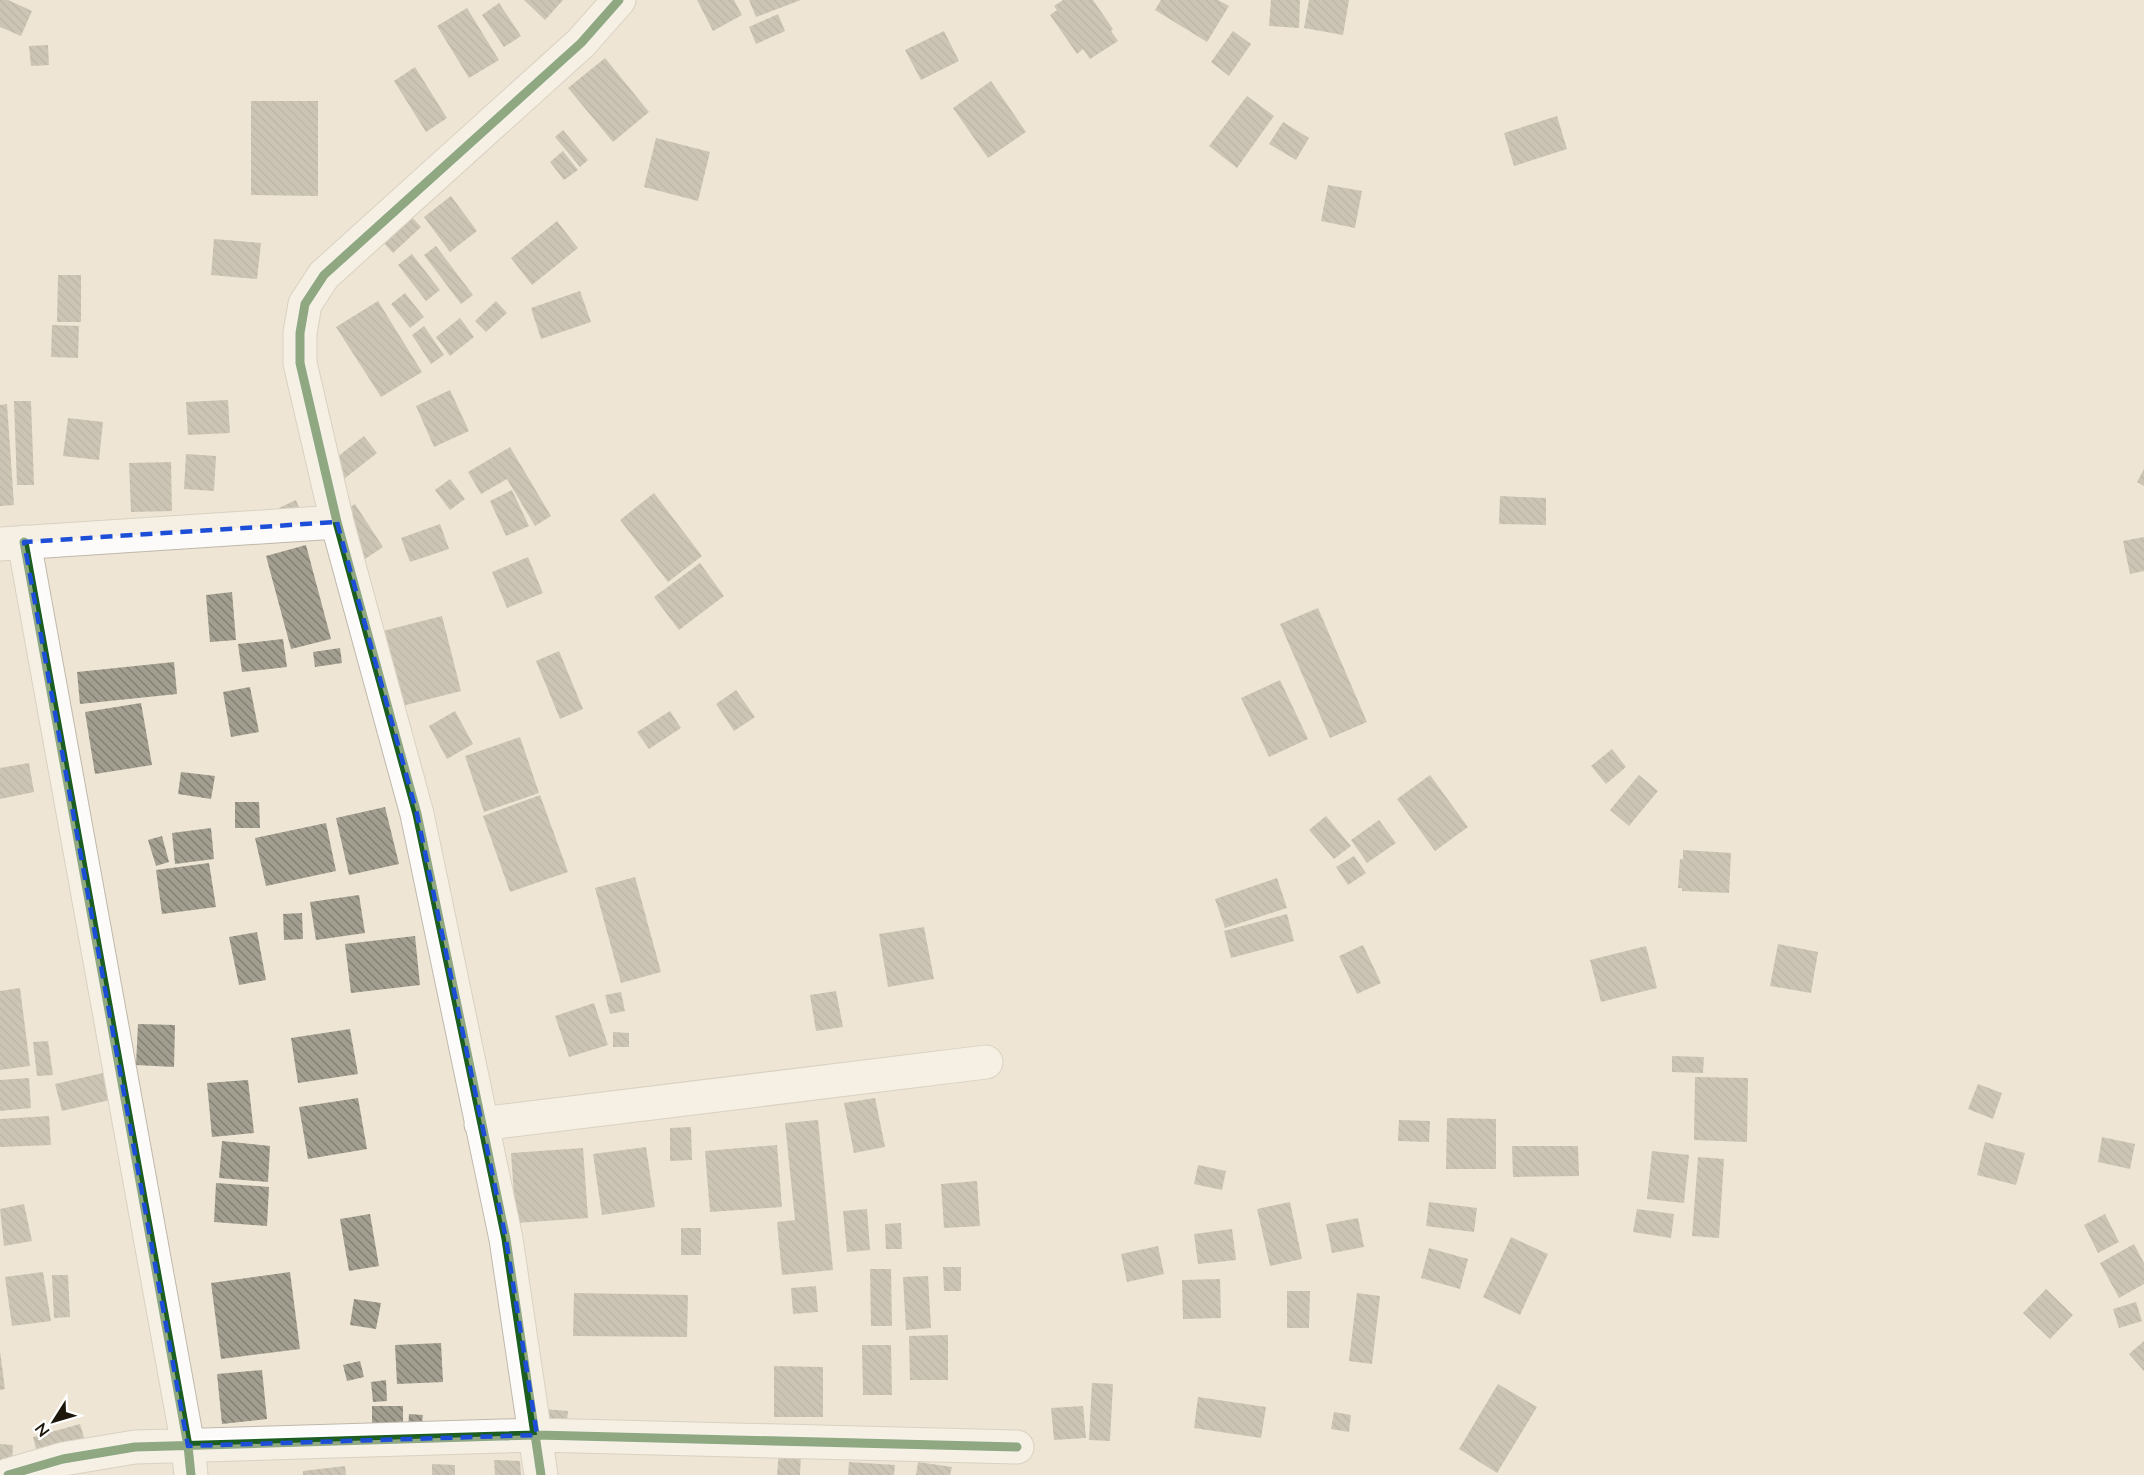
<svg xmlns="http://www.w3.org/2000/svg" width="2144" height="1475" font-family="Lato,sans-serif">
<style>
.building{fill:url(#building-back-hatch)}
.lines{fill:none;stroke-linecap:round;stroke-linejoin:round}
.minor-casing{stroke:#bfb8ab;stroke-width:35}
.minor{stroke:#fcfbf9;stroke-width:33}
.cycleway-casing{stroke:#fff;stroke-width:13}
.cycleway{stroke:#1b5e20;stroke-width:9}
.marked{fill:none;stroke:#1d4ed8;stroke-width:4.5;stroke-dasharray:12 8;stroke-linejoin:round}
</style>
<defs>
<pattern id="building-back-hatch" width="6" height="6" patternUnits="userSpaceOnUse" patternTransform="scale(1.5)"><rect width="6" height="6" fill="#a29e90"/><path d="M-1 5l2 2M0 0l6 6M5-1l2 2" fill="none" stroke="#838074"/></pattern>
</defs>
<rect width="100%" height="100%" fill="#eee5d4"/>
<path class="building" d="M0,0H8L32,11L21,36L0,27Z
M524,0H563L545,20Z
M697,0H734L742,15L713,31Z
M749,0H801L756,17Z
M1063,0H1093L1113,29L1111,31L1118,41L1090,59L1083,49L1077,54L1050,15L1057,10L1054,6Z
M1161,0H1218L1229,6L1207,42L1155,10Z
M1271,0H1300L1299,28L1269,26Z
M1309,0H1349L1343,35L1304,28Z
M499,3L521,36L504,47L482,15Z
M467,8L499,60L469,78L437,26Z
M778,14L785,31L756,44L749,27Z
M944,31L959,61L921,80L905,50Z
M1233,31L1251,44L1229,76L1211,62Z
M48,45L49,65L31,66L29,46Z
M605,58L649,112L613,142L568,88Z
M415,67L447,118L426,132L394,81Z
M991,81L1026,132L988,158L953,108Z
M1247,96L1274,116L1237,168L1209,146Z
M251,101H318V196L251,195Z
M1557,116L1567,149L1514,166L1504,133Z
M1283,122L1309,138L1296,160L1269,144Z
M563,130L588,160L580,167L555,137Z
M656,138L710,152L698,201L644,187Z
M563,151L578,170L564,180L550,162Z
M1328,185L1362,191L1355,228L1321,221Z
M451,196L477,231L450,252L424,217Z
M409,214L421,227L393,253L381,240Z
M557,221L578,248L532,285L511,258Z
M214,239L261,243L257,279L211,275Z
M436,246L473,295L461,304L424,255Z
M412,254L440,290L426,301L398,265Z
M58,275H81V322H57Z
M580,291L591,322L541,339L531,308Z
M405,293L424,317L410,328L391,304Z
M378,301L422,372L381,397L336,327Z
M496,301L507,313L486,332L475,321Z
M460,318L474,337L450,356L436,337Z
M52,325L79,326L78,358L51,357Z
M424,326L444,355L431,364L412,335Z
M450,390L469,431L434,447L416,406Z
M228,400L230,433L188,435L186,402Z
M14,401H31L34,485H17Z
M7,404L14,505L0,506V405Z
M68,418L103,422L99,460L63,456Z
M364,436L377,453L344,479L332,461Z
M510,447L551,516L535,526L507,479L481,494L468,472Z
M186,454L216,456L214,491L184,489Z
M171,462L172,511L131,512L129,463Z
M2144,469V486L2137,482Z
M450,479L465,499L450,510L435,490Z
M512,490L529,526L506,536L490,501Z
M654,493L702,556L668,582L620,520Z
M1500,496L1546,498V525L1499,524Z
M296,500L303,517L285,524L279,508Z
M355,504L383,547L362,561L334,517Z
M440,524L449,549L410,562L401,538Z
M2144,537V571L2130,574L2123,541Z
M306,545L331,639L291,649L266,556Z
M528,557L543,593L507,608L492,572Z
M700,563L724,596L679,630L654,597Z
M232,592L236,640L210,642L206,595Z
M1318,608L1367,722L1330,738L1280,624Z
M442,616L461,691L398,707L379,632Z
M283,639L287,667L242,672L238,644Z
M340,648L342,663L315,667L313,652Z
M559,651L583,709L560,719L536,661Z
M174,662L177,694L80,704L77,672Z
M1280,680L1308,739L1269,757L1241,698Z
M250,687L259,732L231,737L223,692Z
M736,690L755,717L734,731L716,704Z
M141,703L152,765L95,774L85,712Z
M455,711L473,744L447,759L429,726Z
M670,711L681,728L649,749L637,732Z
M520,737L539,793L484,812L465,756Z
M1612,749L1626,767L1606,784L1591,766Z
M29,763L34,792L0,799V768Z
M181,772L215,776L211,799L178,794Z
M1430,775L1468,827L1435,851L1397,799Z
M1639,775L1658,791L1629,826L1610,810Z
M540,795L568,872L510,892L483,816Z
M235,802H259L260,828H235Z
M385,807L399,864L349,875L336,818Z
M1326,816L1351,846L1334,859L1309,830Z
M1379,820L1396,843L1367,863L1351,840Z
M326,823L336,871L266,886L255,838Z
M211,828L214,859L175,864L172,833Z
M162,836L169,862L156,866L148,840Z
M1683,850L1731,853L1729,893L1682,891V888H1678L1680,859H1683Z
M1354,856L1366,873L1348,885L1336,867Z
M209,863L216,907L162,914L156,870Z
M635,877L661,972L621,983L595,888Z
M1277,878L1287,908L1225,928L1215,899Z
M359,895L365,933L316,940L310,902Z
M302,913L303,939L284,940L283,914Z
M1287,914L1294,941L1231,958L1224,931Z
M924,927L934,979L888,987L879,934Z
M257,932L266,980L239,985L229,937Z
M415,936L420,985L351,993L345,944Z
M1778,944L1818,952L1811,993L1770,986Z
M1363,945L1381,983L1357,994L1339,956Z
M1646,946L1657,988L1601,1002L1590,960Z
M20,988L30,1066L0,1070V991Z
M836,991L843,1027L816,1031L810,995Z
M621,992L625,1011L610,1014L605,995Z
M594,1003L608,1045L569,1057L555,1016Z
M138,1024L175,1025L174,1067L136,1065Z
M350,1029L358,1074L298,1083L291,1038Z
M613,1032L629,1033V1047H613Z
M48,1041L53,1075L37,1076L33,1042Z
M1672,1056L1704,1057L1703,1073L1672,1072Z
M103,1073L110,1100L62,1111L55,1084Z
M1695,1077L1748,1078L1747,1142L1694,1140Z
M29,1078L31,1108L0,1111V1080Z
M248,1080L254,1133L212,1137L207,1083Z
M1978,1084L2002,1093L1993,1119L1968,1109Z
M358,1098L367,1149L308,1159L299,1107Z
M875,1098L885,1147L854,1153L844,1103Z
M49,1116L51,1145L0,1147V1119Z
M1447,1118L1496,1119V1169H1446Z
M818,1120L833,1270L782,1275L777,1222L795,1220L785,1123Z
M1399,1120L1430,1121L1429,1142L1398,1141Z
M691,1127L692,1160L670,1161V1128Z
M2102,1137L2135,1144L2130,1169L2098,1162Z
M222,1141L270,1146L268,1182L219,1178Z
M1985,1142L2025,1153L2016,1185L1977,1175Z
M777,1145L782,1207L710,1212L705,1151Z
M1512,1146H1578L1579,1176L1513,1177Z
M646,1147L655,1207L602,1215L593,1154Z
M583,1148L588,1218L516,1223L511,1153Z
M1652,1151L1689,1155L1684,1203L1647,1199Z
M1698,1157L1724,1159L1719,1238L1692,1236Z
M1198,1165L1226,1171L1222,1190L1194,1184Z
M977,1181L980,1226L944,1228L941,1184Z
M216,1183L269,1187L267,1226L214,1222Z
M1290,1202L1302,1259L1270,1266L1257,1209Z
M1429,1202L1477,1208L1474,1232L1426,1226Z
M24,1204L32,1241L4,1246L0,1209Z
M867,1209L870,1250L847,1252L843,1211Z
M1637,1209L1674,1214L1671,1238L1633,1232Z
M370,1214L379,1266L349,1271L340,1219Z
M2105,1214L2119,1242L2098,1253L2084,1225Z
M1358,1218L1364,1247L1332,1253L1326,1224Z
M901,1223L902,1249H886L885,1224Z
M681,1228H701V1255H681Z
M1232,1229L1236,1260L1198,1264L1194,1234Z
M1511,1237L1548,1254L1520,1315L1483,1297Z
M2134,1244L2144,1263V1284L2119,1298L2100,1263Z
M1158,1246L1164,1274L1127,1282L1121,1254Z
M1429,1248L1468,1259L1460,1289L1421,1278Z
M943,1267H961V1291H944Z
M870,1269H891L892,1326H871Z
M43,1272L51,1321L12,1326L5,1277Z
M290,1272L300,1349L221,1359L211,1283Z
M52,1275H68L70,1317L54,1318Z
M928,1276L931,1328L906,1330L903,1277Z
M1220,1279L1221,1318L1183,1319L1182,1280Z
M816,1286L818,1312L793,1314L791,1288Z
M2046,1289L2073,1315L2050,1339L2023,1313Z
M1287,1291H1310L1309,1328H1287Z
M574,1293L688,1295L687,1337L573,1336Z
M1357,1293L1380,1296L1372,1364L1349,1361Z
M354,1299L381,1303L376,1329L350,1325Z
M2136,1302L2142,1321L2119,1328L2113,1309Z
M948,1335V1380H910L909,1336Z
M2144,1341V1371L2129,1354Z
M441,1343L443,1382L397,1384L395,1345Z
M862,1345H891L892,1395H863Z
M0,1351L5,1389L0,1390Z
M360,1361L364,1377L347,1381L343,1365Z
M774,1366L823,1367V1417H774Z
M262,1370L267,1419L222,1424L217,1374Z
M386,1380L387,1401L373,1402L371,1382Z
M1092,1383L1113,1384L1110,1441L1089,1440Z
M1498,1384L1537,1407L1497,1473L1459,1449Z
M1198,1397L1266,1407L1261,1438L1194,1428Z
M372,1406H403V1428H372Z
M1083,1406L1086,1438L1054,1440L1051,1408Z
M544,1409L568,1411L566,1431L542,1428Z
M1334,1412L1351,1415L1349,1432L1331,1429Z
M409,1414L423,1415L421,1430L408,1429Z
M80,1424L87,1448L39,1460L33,1437Z
M0,1444L13,1445L12,1461L0,1460Z
M779,1452L801,1453L800,1475H777Z
M494,1460L520,1461L521,1475H495Z
M849,1462L895,1465L894,1475H848Z
M918,1462L952,1467L950,1475H916Z
M432,1464L455,1465V1475H432Z
M345,1466L346,1475H303V1471Z"/>
<g class="lines">
<g class="minor-casing">
<path id="minor" d="M24,542L188,1446L191,1475
M0,544L337,522
M481,1124L986,1062
M8,1475L63,1459L135,1447L537,1435L1017,1447
M541,1475L506,1239L417,814L337,522L300,363V333L305,304L324,275L581,43L619,0"/>
</g>
<use href="#minor" class="minor"/>
<g class="cycleway-casing">
<path id="cycleway" d="M24,542L188,1446L191,1475
M8,1475L63,1459L135,1447L537,1435L1017,1447
M541,1475L506,1239L417,814L337,522L300,363V333L305,304L324,275L581,43L619,0"/>
</g>
<use href="#cycleway" class="cycleway"/>
</g>
<path d="M0 0H2144V1475H0ZM337,522L417,814L506,1239L537,1435L188,1446L24,542Z" fill="#eee5d4" fill-opacity=".55" fill-rule="evenodd"/>
<path class="marked" d="M337,522L417,814L506,1239L537,1435L188,1446L24,542Z"/>
<g transform="translate(54 1421) rotate(233)" stroke="#ffffff" stroke-width="4.5" paint-order="stroke">
<path d="M0-4.5L10 22L0 15L-10 22Z" fill="#1d170c"/>
<text y="-9" font-size="16" font-weight="bold" text-anchor="middle" fill="#1d170c">N</text>
</g>
</svg>
